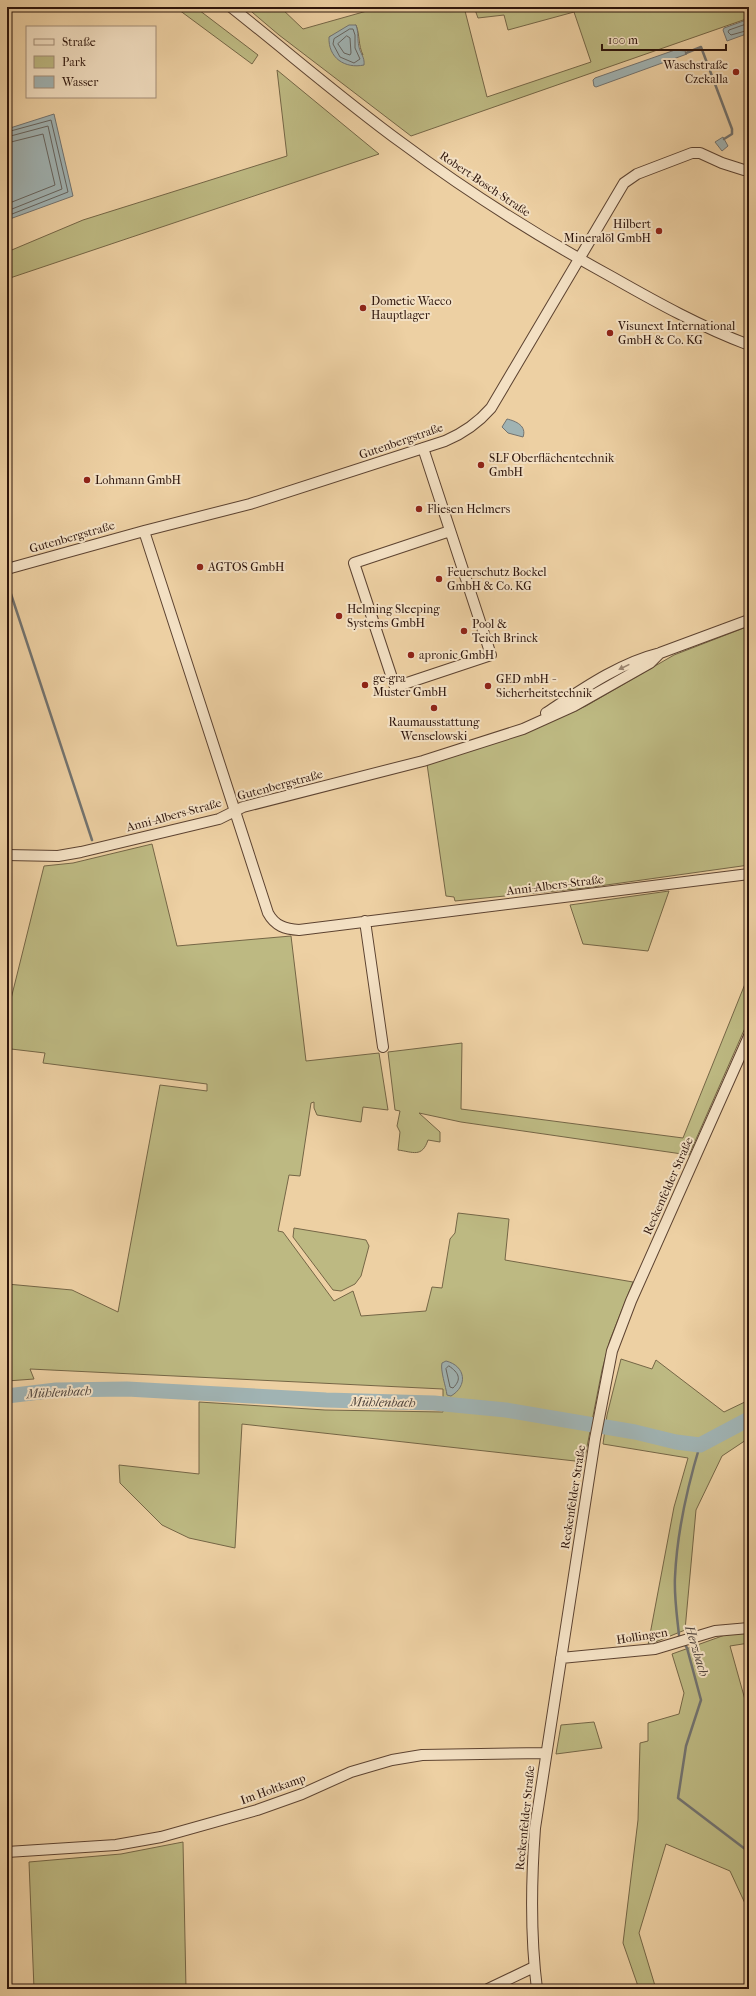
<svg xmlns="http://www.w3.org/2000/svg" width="756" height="1996" font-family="'IM FELL French Canon',serif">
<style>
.green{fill:#bdb982;stroke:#756646;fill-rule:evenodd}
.water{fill:#a0b3b3;stroke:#727370}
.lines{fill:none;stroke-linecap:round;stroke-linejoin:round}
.shore{stroke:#66645f;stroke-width:1}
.stream{stroke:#727370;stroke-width:2.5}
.river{stroke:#a0b3b3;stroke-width:15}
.minor-casing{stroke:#5d4331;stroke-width:12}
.minor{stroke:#f3e0c3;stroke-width:10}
.oneway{fill:#9a8470}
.poi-dot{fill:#8f2418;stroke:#f3e0c3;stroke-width:1.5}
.labels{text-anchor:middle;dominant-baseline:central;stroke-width:4;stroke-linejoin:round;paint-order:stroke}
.poi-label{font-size:12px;fill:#2d140b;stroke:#f3e0c3;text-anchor:start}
.street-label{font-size:12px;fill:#2d140b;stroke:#f3e0c3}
.water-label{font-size:13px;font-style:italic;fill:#50443d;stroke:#f3e0c3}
</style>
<rect width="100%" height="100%" fill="#edd0a3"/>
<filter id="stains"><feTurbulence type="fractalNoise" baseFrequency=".005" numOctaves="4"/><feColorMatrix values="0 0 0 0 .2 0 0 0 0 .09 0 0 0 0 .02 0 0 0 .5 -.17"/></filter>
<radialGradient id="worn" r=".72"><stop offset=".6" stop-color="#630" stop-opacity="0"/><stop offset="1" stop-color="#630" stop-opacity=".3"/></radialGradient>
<path class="green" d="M175,7H195L258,55L252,64Z
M246,7H280L303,29L381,7H464L487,97L591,62L574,12L508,30L504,15L478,18L474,7H749V18L411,136L279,35ZM356,25C360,35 358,45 363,55L329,37Z
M277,70L379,154L7,279V252L83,220L287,156Z
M749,626V865L585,888L455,901L454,897L446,896L427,764L523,733L586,706L674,655Z
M152,844L177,946L291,936L306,1061L379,1053L388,1110L363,1107L361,1122L317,1115L314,1108V1102L311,1103L300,1176L289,1175L278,1231L283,1232L334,1301L353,1291L361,1316L426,1311L432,1287L442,1288L450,1239L455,1233L458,1213L509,1219L505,1260L633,1282L610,1340L602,1370L584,1462L242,1424L235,1548L189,1538L162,1525L120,1483L119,1465L199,1474V1402L325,1410L443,1412V1389L30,1369L34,1379L7,1381V1284L72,1290L118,1312L160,1085L207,1091V1084L43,1063L45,1053L11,1049L7,1047V1015L44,866L73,863Z
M669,891L648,951L583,944L570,905Z
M749,974V1019L689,1155L461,1122L419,1113L440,1132V1142L428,1140C422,1158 413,1152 398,1150L400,1132L397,1126L400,1111L395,1110L388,1052L462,1043L461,1109L683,1138Z
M294,1228L366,1240L369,1246L361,1276L355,1284L341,1291L333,1290L293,1237Z
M621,1359L652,1369L656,1360L724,1412L749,1400V1438L722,1456L696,1510L685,1630L648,1645L674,1507L688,1458L603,1444L607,1415Z
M749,1633V1643L730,1646L749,1714V1912L730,1871L666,1844L639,1933L656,1989H639L623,1943L638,1820L640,1743L648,1741V1723L679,1714L684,1693L672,1654L725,1635Z
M594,1722L602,1748L556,1754L561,1725Z
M183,1842L186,1989H34L29,1862L121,1854Z"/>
<path class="water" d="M749,19V33L727,41L723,30L724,28Z
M349,25H356C359,34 357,38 359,47C360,53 365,57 364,65C345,69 328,58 329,37Z
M675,50L685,51L687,54L596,87L594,86L593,80L595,78Z
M54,114L73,196L7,220V129Z
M723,137L728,146L722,151L715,142Z
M507,419C516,421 527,426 523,437L508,433L502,427Z
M446,1361C466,1366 468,1386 451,1396L447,1395C446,1387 440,1370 442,1363Z"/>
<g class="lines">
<path class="shore" d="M749,23L729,30L728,32L731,35L749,30
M350,29H353L355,35V48L360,59L354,63L340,57L333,44L334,39Z
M347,36L350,38L351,53L350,55L344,53L338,44Z
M7,132L51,120L68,192L7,216
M7,137L48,126L62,189L7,211
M7,143L43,134L55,185L7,204
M449,1366C459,1373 462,1379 453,1388L450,1387L446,1369Z"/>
<path class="stream" d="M686,53L701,47L732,129V134L724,139
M7,582L92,840
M7,1392L9,1395
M681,1639L679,1635C677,1616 674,1596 675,1577C677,1532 687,1488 700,1445
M684,1643L687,1648L701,1700L686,1746L678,1798L749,1852"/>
<path class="river" d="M7,1396L56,1390L127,1389L326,1400L434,1403L506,1410L635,1432L676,1442L700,1445L749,1419"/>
<g class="minor-casing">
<path id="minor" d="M231,7C288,52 343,100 402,143C469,193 539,237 612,277C656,302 701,327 749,345
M423,448L491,655L395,687L354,563L450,531
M144,531L268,913C275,926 285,929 299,930L749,874
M7,569L144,531L250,504L445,441C464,433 478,423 491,408L624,183L637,174L692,153H700L722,163L744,170
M546,713C581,690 619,663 660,653L749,620
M7,855L58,856L81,852L219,819L243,807L423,761L523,729L574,706L650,663L660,653
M365,921L383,1047
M561,1658L655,1649L715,1631L749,1628
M7,1852L116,1845L161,1837L257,1810L302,1794L351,1772L392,1760L422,1755L546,1753
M488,1989L534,1967
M537,1989C530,1934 531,1883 535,1828L595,1439L612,1351L631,1301L749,1036"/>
</g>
<use href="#minor" class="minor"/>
</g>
<defs><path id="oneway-solid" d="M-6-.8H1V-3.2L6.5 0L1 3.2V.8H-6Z"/></defs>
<use class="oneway" href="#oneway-solid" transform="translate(624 667) rotate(154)"/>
<g class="poi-dot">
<circle cx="736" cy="72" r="4"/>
<circle cx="659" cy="231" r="4"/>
<circle cx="363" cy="308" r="4"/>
<circle cx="610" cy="333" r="4"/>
<circle cx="481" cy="465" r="4"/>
<circle cx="87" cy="480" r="4"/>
<circle cx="419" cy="509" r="4"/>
<circle cx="200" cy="567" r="4"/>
<circle cx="439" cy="579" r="4"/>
<circle cx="339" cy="616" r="4"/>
<circle cx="464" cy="631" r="4"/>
<circle cx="411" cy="655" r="4"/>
<circle cx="365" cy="685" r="4"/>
<circle cx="488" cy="686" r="4"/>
<circle cx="434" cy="708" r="4"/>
</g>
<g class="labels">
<g class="poi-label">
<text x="728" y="65" text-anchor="end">Waschstraße<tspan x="728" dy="14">Czekalla</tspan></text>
<text x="651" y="224" text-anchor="end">Hilbert<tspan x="651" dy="14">Mineralöl GmbH</tspan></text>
<text x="371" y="301">Dometic Waeco<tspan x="371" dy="14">Hauptlager</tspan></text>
<text x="618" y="326">Visunext International<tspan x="618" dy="14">GmbH &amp; Co. KG</tspan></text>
<text x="489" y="458">SLF Oberflächentechnik<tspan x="489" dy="14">GmbH</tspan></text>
<text x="95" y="480">Lohmann GmbH</text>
<text x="427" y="509">Fliesen Helmers</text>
<text x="208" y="567">AGTOS GmbH</text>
<text x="447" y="572">Feuerschutz Bockel<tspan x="447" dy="14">GmbH &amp; Co. KG</tspan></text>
<text x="347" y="609">Helming Sleeping<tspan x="347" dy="14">Systems GmbH</tspan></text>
<text x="472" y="624">Pool &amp;<tspan x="472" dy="14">Teich Brinck</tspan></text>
<text x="419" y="655">apronic GmbH</text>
<text x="373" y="678">ge-gra<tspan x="373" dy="14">Muster GmbH</tspan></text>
<text x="496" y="679">GED mbH -<tspan x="496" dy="14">Sicherheitstechnik</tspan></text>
<text x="434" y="722" text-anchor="middle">Raumausstattung<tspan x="434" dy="14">Wenselowski</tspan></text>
</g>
<g class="street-label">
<text transform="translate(485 184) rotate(34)">Robert-Bosch-Straße</text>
<text transform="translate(401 441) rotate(-19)">Gutenbergstraße</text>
<text transform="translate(72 537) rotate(-16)">Gutenbergstraße</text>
<text transform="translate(280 785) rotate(-15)">Gutenbergstraße</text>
<text transform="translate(174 815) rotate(-15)">Anni-Albers-Straße</text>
<text transform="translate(555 885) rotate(-7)">Anni-Albers-Straße</text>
<text transform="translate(668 1186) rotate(-66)">Reckenfelder Straße</text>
<text transform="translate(573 1497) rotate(-81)">Reckenfelder Straße</text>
<text transform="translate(642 1636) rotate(-9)">Hollingen</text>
<text transform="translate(273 1789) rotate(-20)">Im Holtkamp</text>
<text transform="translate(525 1818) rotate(-84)">Reckenfelder Straße</text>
</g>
<g class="water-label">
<text transform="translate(59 1392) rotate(-3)">Mühlenbach</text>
<text transform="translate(383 1402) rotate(1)">Mühlenbach</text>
<text transform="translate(697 1651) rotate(73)">Herzbach</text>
</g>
</g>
<rect width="756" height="1996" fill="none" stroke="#edd0a3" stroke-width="24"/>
<rect x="8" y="8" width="740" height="1980" fill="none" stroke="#2d140b" stroke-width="2"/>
<rect x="12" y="12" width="732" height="1972" fill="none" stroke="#2d140b"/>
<rect x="26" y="26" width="130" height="72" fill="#f3e0c3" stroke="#a48e79"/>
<rect x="34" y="39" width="20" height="6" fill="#f3e0c3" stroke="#a48e79"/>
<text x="62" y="46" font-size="12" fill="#2d140b">Straße</text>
<rect x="34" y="56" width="20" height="12" fill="#bdb982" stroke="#a48e79"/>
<text x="62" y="66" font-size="12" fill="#2d140b">Park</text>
<rect x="34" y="76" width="20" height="12" fill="#a0b3b3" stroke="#a48e79"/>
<text x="62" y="86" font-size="12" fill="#2d140b">Wasser</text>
<path d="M602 44v6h124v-6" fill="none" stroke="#2d140b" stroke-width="2"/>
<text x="608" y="44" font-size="12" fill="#2d140b" stroke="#f3e0c3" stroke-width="3" paint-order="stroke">100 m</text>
<rect width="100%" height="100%" filter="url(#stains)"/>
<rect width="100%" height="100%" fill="url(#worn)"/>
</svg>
